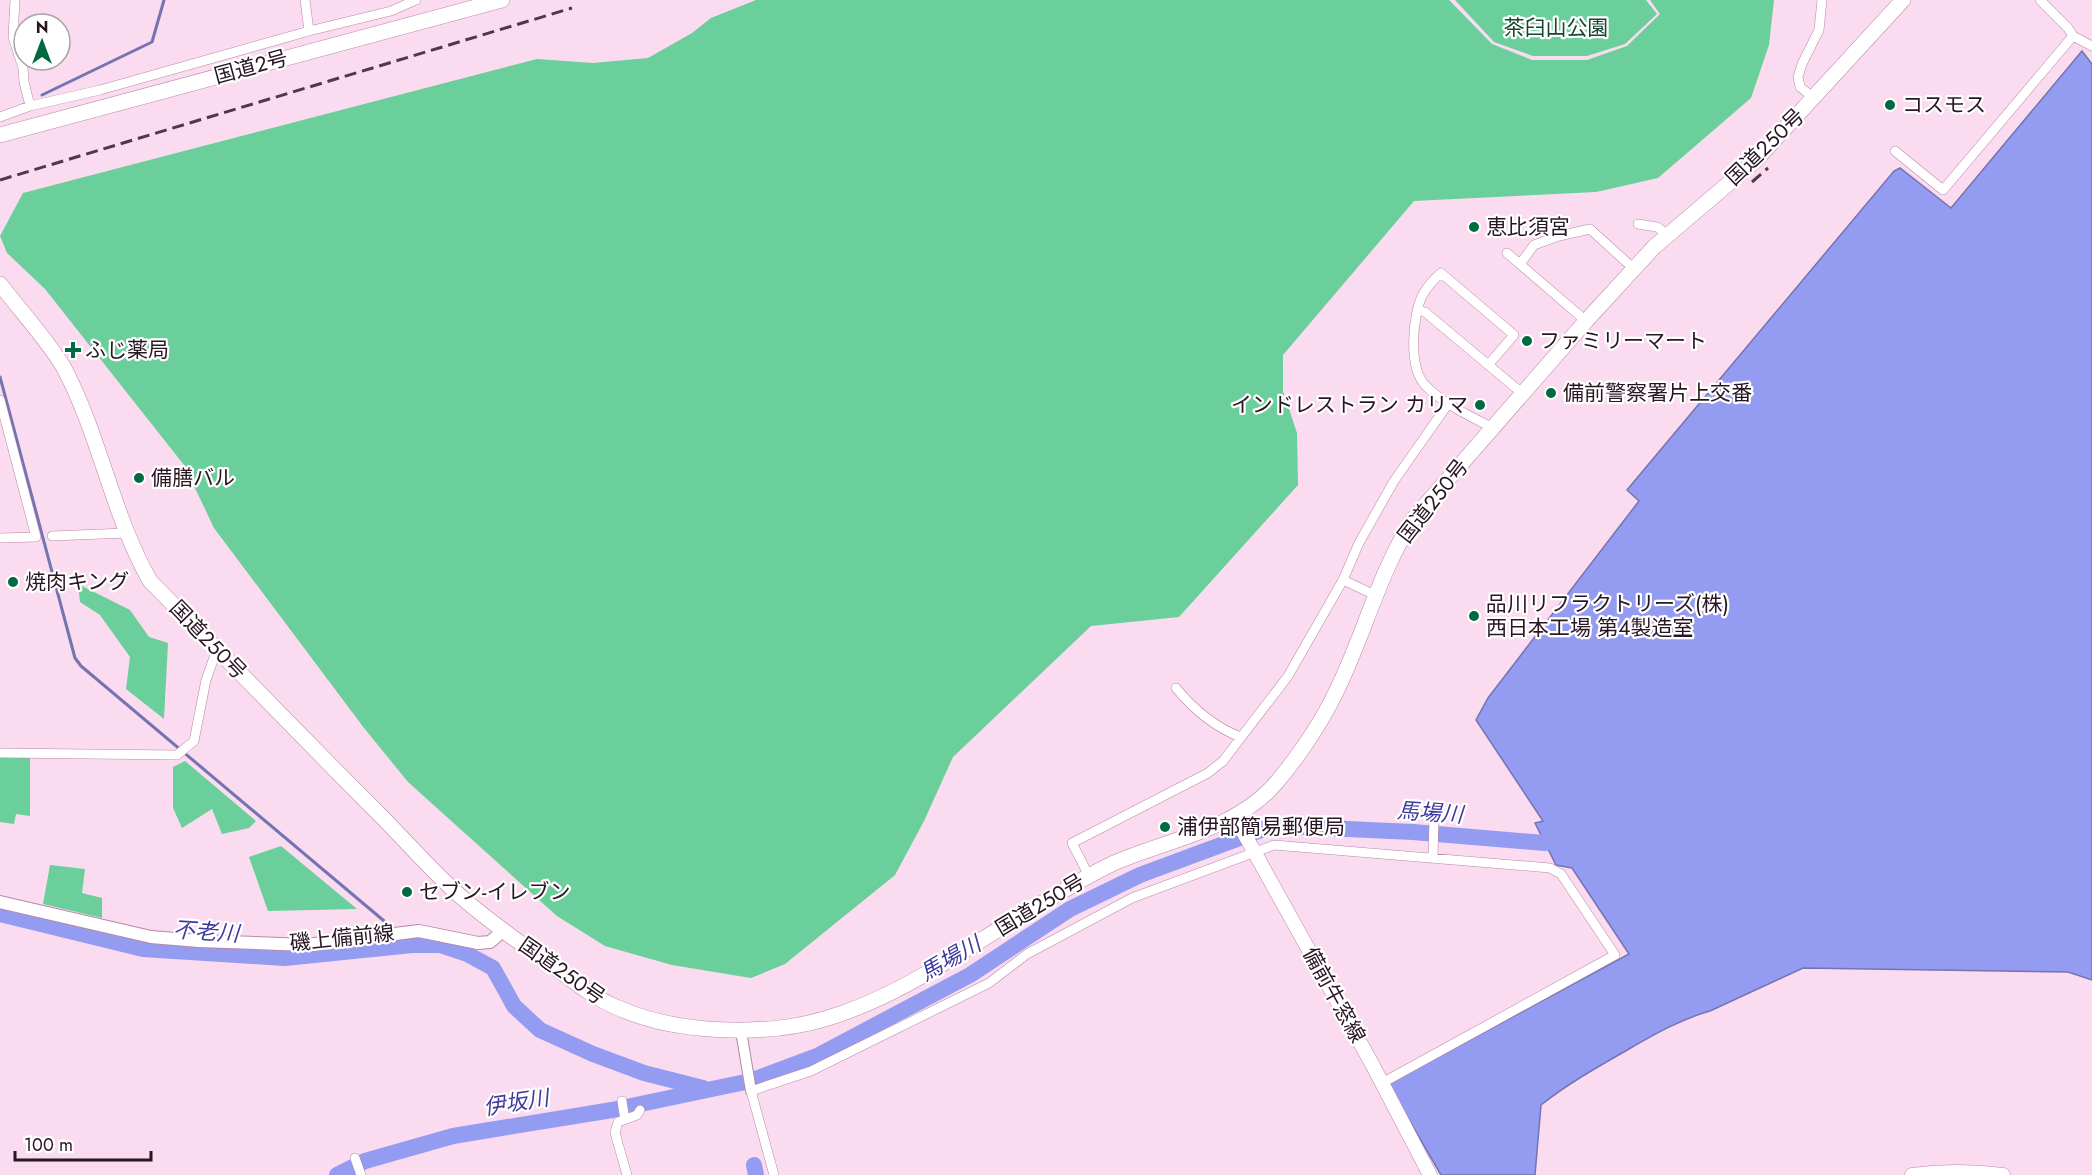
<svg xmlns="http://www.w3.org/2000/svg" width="2092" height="1175" font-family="Jost,'Noto Sans JP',sans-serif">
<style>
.green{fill:#6acf9a}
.water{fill:#949cf1;stroke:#7474b3;stroke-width:1.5}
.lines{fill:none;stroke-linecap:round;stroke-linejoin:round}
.stream{stroke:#7474b3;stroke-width:3}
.river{stroke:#949cf1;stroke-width:16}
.minor-casing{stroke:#b988a9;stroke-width:10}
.tertiary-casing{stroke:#b988a9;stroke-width:12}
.secondary-casing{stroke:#b988a9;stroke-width:14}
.primary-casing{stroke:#b988a9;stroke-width:15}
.trunk-casing{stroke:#b988a9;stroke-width:16}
.minor{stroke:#fff;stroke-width:9}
.tertiary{stroke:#fff;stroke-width:10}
.secondary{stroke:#fff;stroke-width:12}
.primary{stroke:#fff;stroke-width:14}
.trunk{stroke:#fff;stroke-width:15}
.rail{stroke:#4e3947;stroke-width:3;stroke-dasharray:12 6;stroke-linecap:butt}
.poi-dot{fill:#006b43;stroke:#fff;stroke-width:2}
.labels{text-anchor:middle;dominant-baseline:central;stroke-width:4.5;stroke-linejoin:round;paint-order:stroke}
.park-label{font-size:21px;fill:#19442f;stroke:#fff}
.street-label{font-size:21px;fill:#281622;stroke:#fff}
.poi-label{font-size:21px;fill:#281622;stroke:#fff;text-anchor:start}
.water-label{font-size:22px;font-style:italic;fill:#3e3b9d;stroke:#fff}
</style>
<rect width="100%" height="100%" fill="#fadbef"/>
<path class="green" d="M756,0H1449L1492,44L1532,60H1587L1627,46L1660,14L1650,0H1774L1769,45L1751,98L1658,178L1596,192L1414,201L1283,355V391L1297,433L1298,485L1179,617L1091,626L953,757L924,821L895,875L785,964L751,978L672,965L605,946L557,916L408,782L364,728L214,528L184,465L45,289L7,253L0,236L23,193L537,59L593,63L648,58L692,33L711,18Z
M1455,0H1646L1657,14L1625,44L1587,56H1533L1494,42Z
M78,584L130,610L149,637L168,643L164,719L126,689L130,657L100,615L80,602Z
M0,757L30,758V816L16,814L14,824L0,822Z
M185,761L256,821L249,828L222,834L212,809L182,828L173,808V767Z
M281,846L357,909L268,911L249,857Z
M50,865L85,869L82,893L102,898V918L43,904Z"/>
<path class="water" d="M2082,51L2092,64V980L2068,972L1803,968L1710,1011C1678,1020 1650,1037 1622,1053C1594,1069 1566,1085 1541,1105L1535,1175H1441L1388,1084L1629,954L1572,868L1556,865L1535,823L1543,821L1476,720L1488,698L1639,501L1627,490L1894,171L1900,168L1951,208Z"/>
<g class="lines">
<path class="stream" d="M42,95L152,42L164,0
M0,377L75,658L81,666L396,931
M403,937L412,945"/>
<path class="river" d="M0,914L143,949L285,958L412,945H440L467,954L493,968L514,1006L540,1030L593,1054L644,1073L703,1088
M754,1165L756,1175
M337,1175L365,1161L453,1136L612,1110L750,1081L817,1056L970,975L1070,909L1140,875L1264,829L1281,826L1413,832L1545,843"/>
<g class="minor-casing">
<path id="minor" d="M15,0L13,37L23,68L24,82L30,106
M305,0L309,31
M2040,0L2068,28L2073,36L2092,46
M1814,98L1800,87L1798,77L1802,64L1819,30L1822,0
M0,117L30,106L100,90L309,31L391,11L416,0
M1895,151L1943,190L2073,36
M1638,224L1657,227L1668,235
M1507,253L1586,321
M1520,264L1534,245L1559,236L1590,229L1634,269
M1417,310L1425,312L1523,394
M1489,364L1514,335L1441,273C1434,279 1428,286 1423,294C1412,315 1408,369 1426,386C1445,405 1470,416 1493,428
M0,400L36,537L0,538
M52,536L126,533
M1343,580L1375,595
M1176,688C1194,710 1213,726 1240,737
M0,753L177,755L194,741L206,680L217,649
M1433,859L1434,816
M1089,876L1072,843L1208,773L1223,761L1288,676L1343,580L1359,543L1394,481L1448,404
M622,1101L624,1114
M355,1158L361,1175
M627,1175L615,1133L618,1122L637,1115L640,1110
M774,1175L751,1091L811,1071L989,983L1027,954L1132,898L1274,845L1550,868L1561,874L1615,955L1382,1083"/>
</g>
<g class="tertiary-casing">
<path id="tertiary" d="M741,1031L751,1091"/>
</g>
<g class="secondary-casing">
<path id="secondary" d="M0,902L151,937L199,941L307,945L419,931L478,943L490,942L504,930"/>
</g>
<g class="primary-casing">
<path id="primary" d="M1235,817L1372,1064L1430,1175
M1912,1175C1942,1171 1973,1171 2003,1175"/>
</g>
<g class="trunk-casing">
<path id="trunk" d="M0,135L502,0
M0,284C19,309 49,342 64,368C100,436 112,514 150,581C226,658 301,736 378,813C405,840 431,870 460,896C489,921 521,944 553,966C573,981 593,997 616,1007C675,1034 766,1037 828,1018C904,995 966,947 1034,908C1060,893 1086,876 1114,863C1169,839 1236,830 1276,783C1295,761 1319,726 1332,700C1363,641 1377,575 1414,518L1586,321L1654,247L1755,161L1903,0"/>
</g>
<use href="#minor" class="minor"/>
<use href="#tertiary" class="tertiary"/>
<use href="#secondary" class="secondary"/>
<use href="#primary" class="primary"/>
<use href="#trunk" class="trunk"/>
<path class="rail" d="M0,180L572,8
M1752,182L1768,168"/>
</g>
<g class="poi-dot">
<circle cx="1890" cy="105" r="6"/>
<circle cx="1474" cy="227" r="6"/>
<circle cx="1527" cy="341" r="6"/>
<path d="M70 341h6v6h6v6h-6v6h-6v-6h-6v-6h6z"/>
<circle cx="1551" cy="393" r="6"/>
<circle cx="1480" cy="405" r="6"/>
<circle cx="139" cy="478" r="6"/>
<circle cx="13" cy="582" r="6"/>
<circle cx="1474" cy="616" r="6"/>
<circle cx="1165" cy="827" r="6"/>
<circle cx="407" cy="892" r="6"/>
</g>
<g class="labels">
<g class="park-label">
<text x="1556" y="28">茶臼山公園</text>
</g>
<g class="street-label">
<text transform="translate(251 67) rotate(-15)">国道2号</text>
<text transform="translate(1765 147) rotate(-44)">国道250号</text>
<text transform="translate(1433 501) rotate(-52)">国道250号</text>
<text transform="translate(208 640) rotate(46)">国道250号</text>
<text transform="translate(1040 905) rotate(-31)">国道250号</text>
<text transform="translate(342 938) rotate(-6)">磯上備前線</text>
<text transform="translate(562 971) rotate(35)">国道250号</text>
<text transform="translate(1334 995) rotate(61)">備前牛窓線</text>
</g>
<g class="poi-label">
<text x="1902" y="105">コスモス</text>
<text x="1486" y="227">恵比須宮</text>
<text x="1539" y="341">ファミリーマート</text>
<text x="85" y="350">ふじ薬局</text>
<text x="1563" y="393">備前警察署片上交番</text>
<text x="1468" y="405" text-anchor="end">インドレストラン カリマ</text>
<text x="151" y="478">備膳バル</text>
<text x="25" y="582">焼肉キング</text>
<text x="1486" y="604">品川リフラクトリーズ(株)<tspan x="1486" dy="24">西日本工場 第4製造室</tspan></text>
<text x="1177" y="827">浦伊部簡易郵便局</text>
<text x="419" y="892">セブン-イレブン</text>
</g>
<g class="water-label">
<text transform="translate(1430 812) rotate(4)">馬場川</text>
<text transform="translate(206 931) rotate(4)">不老川</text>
<text transform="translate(950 958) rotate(-30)">馬場川</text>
<text transform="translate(516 1102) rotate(-9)">伊坂川</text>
</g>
</g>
<g transform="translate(42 42)"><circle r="28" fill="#ffffff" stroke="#a9a2a7" stroke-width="1.5"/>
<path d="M0-4.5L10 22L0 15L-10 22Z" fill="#006b43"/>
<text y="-9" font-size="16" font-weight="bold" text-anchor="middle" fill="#281622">N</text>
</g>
<path d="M15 1151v9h136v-9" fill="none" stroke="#281622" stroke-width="3"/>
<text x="24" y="1151" font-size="18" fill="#281622" stroke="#ffffff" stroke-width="4.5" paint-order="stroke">100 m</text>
</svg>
